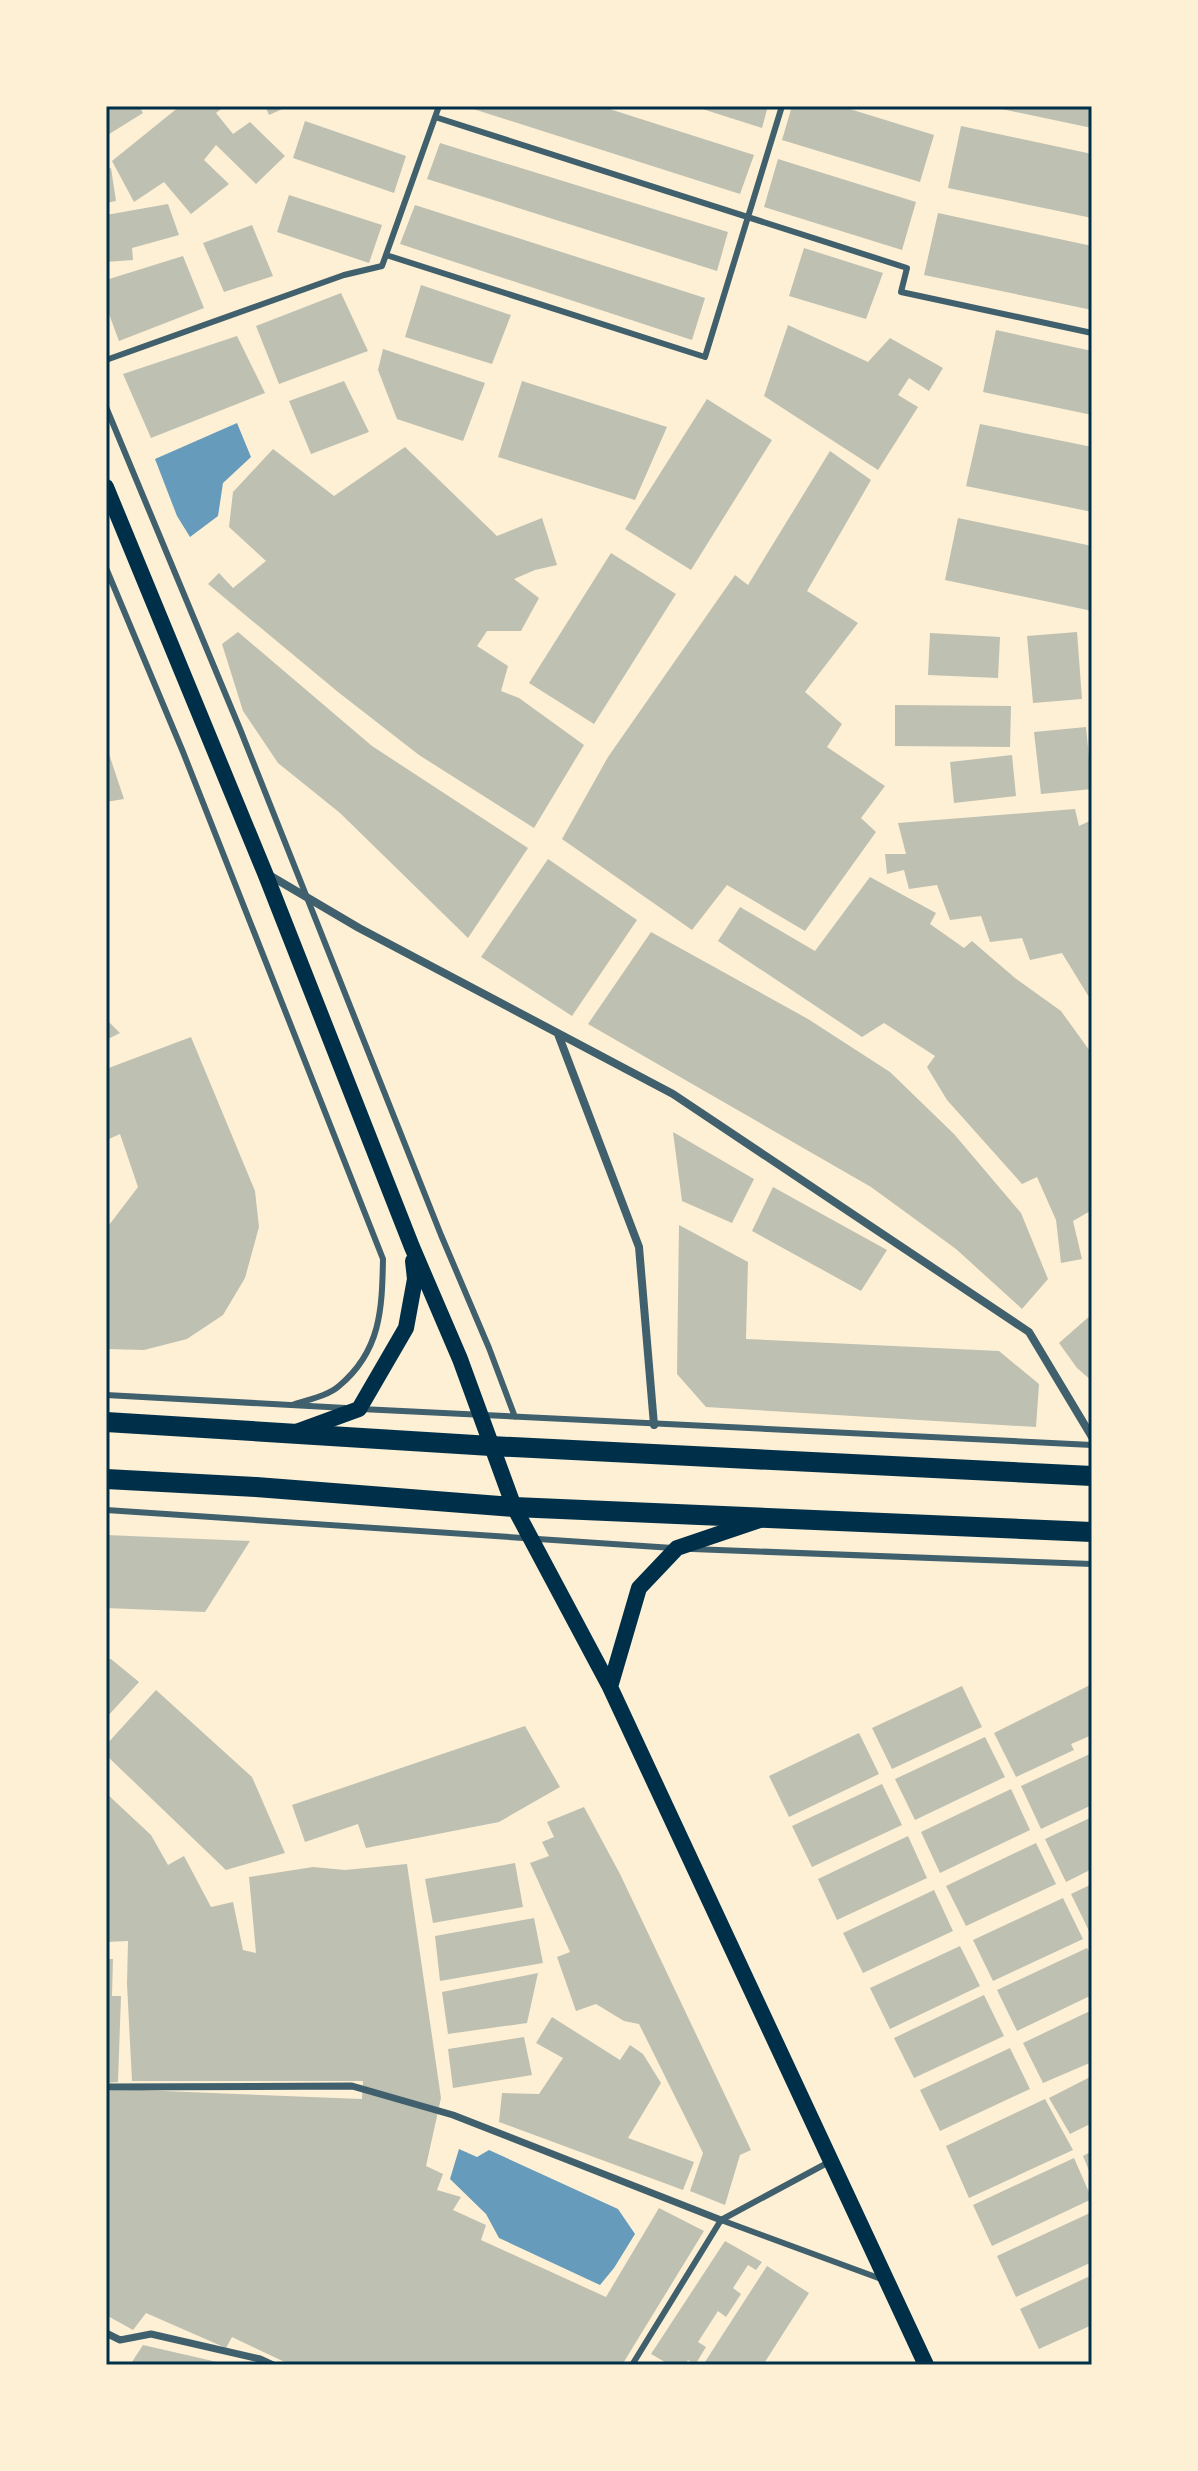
<svg xmlns="http://www.w3.org/2000/svg" width="1198" height="2471" font-family="Commissioner,sans-serif">
<style>
.water{fill:#669bbc}
.building{fill:#bec0b2}
.lines{fill:none;stroke-linecap:round;stroke-linejoin:round}
.service{stroke:#3f606c;stroke-width:6}
.pedestrian{stroke:#3f606c;stroke-width:7}
.minor{stroke:#3f606c;stroke-width:8}
.secondary{stroke:#003049;stroke-width:16}
.primary{stroke:#003049;stroke-width:20}
.neatline{fill:none;stroke:#003049;stroke-width:3}
</style>
<rect width="100%" height="100%" fill="#fdf0d5"/>
<path class="water" d="M237,423L251,457L223,483L218,516L190,537L177,516L155,459Z
M459,2149L477,2157L489,2150L618,2209L635,2234L614,2268L600,2285L499,2238L486,2214L450,2179Z"/>
<path class="building" d="M106,106H139L143,113L106,136Z
M180,106H225L216,113L233,134L250,122L285,156L256,184L216,145L204,160L229,184L191,214L164,182L134,202L112,161Z
M265,106H289L269,115Z
M464,106H600L754,155L740,194Z
M693,106H768L762,128Z
M792,106H840L934,135L920,182L782,140Z
M992,106H1092V128L992,107Z
M305,121L406,156L394,193L293,158Z
M961,126L1092,154V218L948,188Z
M440,143L728,232L717,271L427,179Z
M778,159L916,202L902,250L764,207Z
M111,168L116,201L106,203V169Z
M289,195L382,225L369,263L277,232Z
M168,204L179,235L132,248L133,260L106,262V215Z
M415,205L705,298L692,340L400,244Z
M938,213L1092,246V310L924,275Z
M252,225L273,276L224,292L203,243Z
M804,248L883,273L866,319L789,296Z
M183,256L204,308L119,341L106,306V280Z
M421,285L511,315L492,364L405,337Z
M341,293L368,351L279,384L256,326Z
M788,325L868,362L890,338L943,368L929,391L909,378L898,395L918,407L878,470L764,396Z
M996,330L1092,351V415L983,392Z
M237,336L265,393L151,438L123,374Z
M383,349L485,383L463,441L397,419L378,370Z
M344,381L369,432L311,454L289,401Z
M522,381L667,427L635,500L498,457Z
M707,399L772,440L691,570L625,529Z
M980,424L1092,447V512L966,486Z
M405,447L497,536L542,518L557,565L535,570L514,579L539,598L521,631H487L477,646L508,666L501,691L519,698L584,745L534,828L419,755L338,692L208,584L219,573L233,588L266,561L229,527L233,492L273,449L334,496Z
M830,451L871,480L807,591L858,623L805,692L842,724L827,747L885,786L861,818L876,832L805,931L727,885L692,930L562,839L608,757L735,575L748,585Z
M958,518L1092,546V611L945,580Z
M611,553L676,594L594,724L529,683Z
M238,632L372,746L528,848L468,938L340,813L278,763L243,711L222,644Z
M1077,632L1082,699L1033,703L1027,636Z
M930,633L1000,637L998,678L928,675Z
M895,705L1011,706L1010,747L895,746Z
M1086,727L1092,789L1041,794L1034,732Z
M106,745L124,799L106,802Z
M1012,755L1016,796L954,803L950,762Z
M1075,809L1079,826L1092,820V1002L1062,953L1030,960L1022,938L990,942L981,916L950,920L937,885L909,889L904,870L887,874L885,854H906L898,823Z
M548,859L637,920L572,1016L481,957Z
M870,877L936,913L930,924L964,948L972,941L1015,978L1061,1011L1092,1054V1210L1073,1221L1082,1259L1061,1263L1056,1220L1037,1177L1022,1184L947,1100L927,1067L935,1056L884,1023L862,1037L718,941L740,907L815,951Z
M651,932L808,1019L890,1072L954,1134L1021,1213L1048,1279L1022,1309L956,1249L871,1187L588,1024Z
M106,1019L120,1033L106,1040Z
M191,1037L255,1191L259,1227L245,1278L223,1315L187,1339L144,1350L106,1349V1229L138,1187L120,1134L109,1139L106,1130V1069Z
M673,1132L754,1179L732,1223L682,1201Z
M773,1187L887,1250L861,1291L752,1231Z
M679,1225L748,1262L746,1339L999,1351L1039,1384L1036,1427L706,1407L677,1374Z
M1092,1314V1381L1077,1368L1059,1343Z
M106,1535L250,1541L205,1612L106,1608Z
M106,1659H111L139,1682L106,1718Z
M1092,1684V1735L1071,1744L1074,1750L1016,1777L994,1733Z
M962,1686L982,1727L892,1769L872,1728Z
M156,1690L252,1777L285,1853L226,1870L106,1755V1745Z
M525,1726L560,1787L499,1822L366,1848L358,1824L305,1842L292,1805Z
M859,1733L879,1774L789,1817L769,1776Z
M985,1737L1005,1777L915,1820L895,1779Z
M1092,1753V1805L1041,1829L1021,1786Z
M882,1784L902,1825L812,1867L792,1826Z
M1011,1789L1030,1830L940,1873L921,1832Z
M106,1793L151,1835L168,1865L184,1856L211,1907L233,1902L243,1950L256,1953L249,1877L313,1867L345,1870L407,1864L441,2098L426,2166L443,2174L437,2190L461,2197L453,2210L486,2225L481,2240L606,2297L659,2208L704,2231L622,2365H291L232,2337L226,2348L146,2313L133,2330L106,2315V2091L139,2090L362,2099L363,2081H132L127,1984L128,1941L106,1942Z
M584,1807L620,1874L751,2150L740,2155L725,2205L690,2191L703,2153L639,2024L624,2021L596,2004L576,2011L557,1957L570,1952L530,1863L549,1856L542,1842L554,1837L547,1822Z
M1092,1817V1869L1066,1882L1045,1839Z
M908,1836L927,1878L837,1920L818,1879Z
M1036,1843L1056,1884L966,1926L946,1886Z
M515,1863L523,1907L433,1923L425,1879Z
M1092,1884V1937L1071,1894Z
M934,1890L953,1931L863,1973L843,1933Z
M1063,1898L1083,1939L993,1981L973,1940Z
M534,1918L543,1963L440,1981L435,1936Z
M960,1946L980,1986L890,2029L870,1988Z
M1087,1948L1092,1956V1995L1017,2031L997,1990Z
M106,1959H113L112,1996H121L118,2082L106,2083Z
M538,1973L527,2023L448,2034L442,1992Z
M984,1995L1004,2036L914,2078L894,2038Z
M1092,2010V2062L1043,2083L1023,2043Z
M552,2017L620,2060L630,2045L643,2054L661,2083L628,2138L694,2162L683,2190L499,2122L502,2093L539,2094L563,2058L536,2043Z
M524,2037L532,2075L453,2088L448,2049Z
M1010,2048L1030,2089L940,2131L920,2090Z
M1092,2076V2123L1070,2134L1049,2098Z
M1045,2099L1073,2150L969,2198L946,2146Z
M1092,2151V2178L1083,2156Z
M1074,2158L1092,2199L992,2246L973,2205Z
M1092,2212V2262L1016,2297L997,2256Z
M725,2241L762,2262L756,2270L748,2265L733,2288L741,2294L726,2317L718,2311L698,2342L706,2347L695,2365L688,2360L685,2365H670L651,2354Z
M767,2266L809,2293L763,2365H703Z
M1092,2275V2325L1039,2349L1020,2309Z
M143,2345L226,2364V2365H130Z"/>
<g class="lines">
<path class="service" d="M435,117L907,268L901,292L1092,333
M386,255L705,357L782,106
M106,360L344,275L382,266L439,106
M106,407L240,729L441,1235L489,1348L515,1417
M106,568L183,752L383,1259C382,1309 381,1351 339,1386C328,1396 306,1400 292,1405
M106,1395L346,1408
M361,1409L1092,1445
M106,1510L673,1548
M692,1549L1092,1564
M721,2220L884,2280
M632,2365L721,2220L829,2162"/>
<path class="pedestrian" d="M106,2087L352,2086L453,2115L721,2220
M106,2333L120,2340L151,2334L260,2359L273,2365"/>
<path class="minor" d="M269,875L359,928L673,1094L1029,1332L1092,1437
M558,1034L639,1247L654,1425"/>
<path class="secondary" d="M106,487L265,873L412,1247L460,1359L514,1507L610,1687L926,2365
M296,1432L359,1409L406,1328L415,1279L413,1261
M610,1687L639,1588L677,1548L760,1520"/>
<path class="primary" d="M106,1422L491,1446L1092,1476
M106,1479L256,1487L514,1507L1092,1532"/>
</g>
<rect width="1198" height="2471" fill="none" stroke="#fdf0d5" stroke-width="216"/>
<rect x="108" y="108" width="982" height="2255" class="neatline"/>
</svg>
